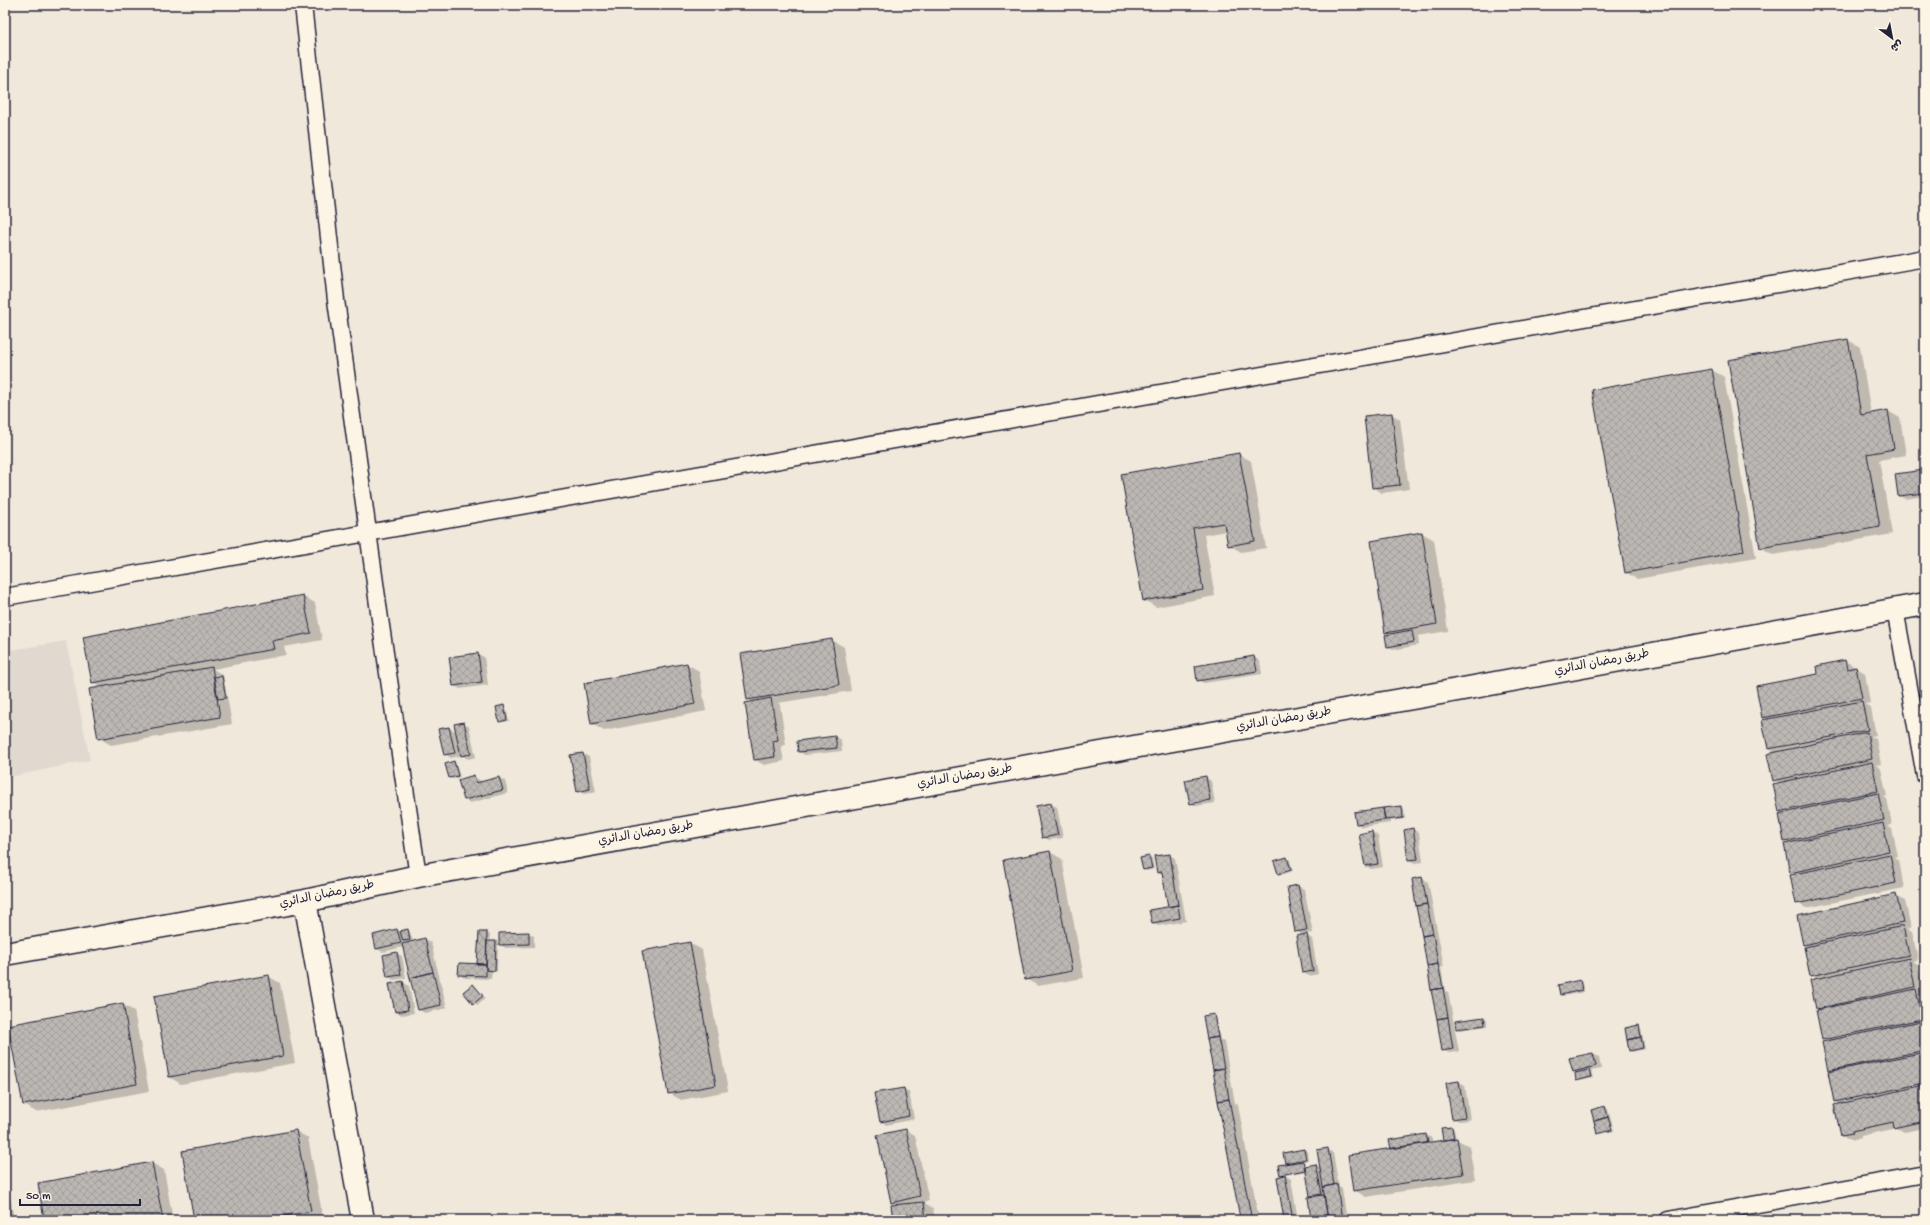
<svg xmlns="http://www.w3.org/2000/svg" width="1930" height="1225" font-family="'Gochi Hand','Playpen Sans Arabic',sans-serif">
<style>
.built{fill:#e0d9cf}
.shadow{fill:#0003}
.building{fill:url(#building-cross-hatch);stroke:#22223b}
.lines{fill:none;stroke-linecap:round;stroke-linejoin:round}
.street-casing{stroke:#22223b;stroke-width:19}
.secondary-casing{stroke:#22223b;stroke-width:25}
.street{stroke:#fcf5e5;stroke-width:16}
.secondary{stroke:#fcf5e5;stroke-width:22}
.labels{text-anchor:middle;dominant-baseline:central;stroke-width:4;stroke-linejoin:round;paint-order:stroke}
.street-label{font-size:12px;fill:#22223b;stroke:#fcf5e5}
</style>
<defs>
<pattern id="building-cross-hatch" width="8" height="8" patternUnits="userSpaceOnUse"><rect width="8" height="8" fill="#bcb7b3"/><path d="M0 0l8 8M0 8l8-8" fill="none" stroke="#a19d9b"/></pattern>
</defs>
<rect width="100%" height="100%" fill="#efe8db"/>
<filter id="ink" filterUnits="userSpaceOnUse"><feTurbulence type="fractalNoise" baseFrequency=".025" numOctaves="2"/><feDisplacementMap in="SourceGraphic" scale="8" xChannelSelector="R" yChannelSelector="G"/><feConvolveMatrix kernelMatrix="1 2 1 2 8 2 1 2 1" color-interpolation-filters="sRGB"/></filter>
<g filter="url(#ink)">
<path class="built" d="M66,641L90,760L5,778V651Z"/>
<path class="shadow" d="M1848,340L1860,347L1871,414L1888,411L1900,418L1906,455L1879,460L1892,534L1773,555L1761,548Z
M1712,370L1724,377L1756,558L1637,579L1625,572Z
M1391,414L1400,419L1409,489L1382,493L1373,487Z
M1239,454L1251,461L1266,548L1241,552L1229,545L1226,531L1204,535L1215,596L1156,607L1144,600Z
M1924,471L1925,496L1905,499L1899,496L1896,475Z
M1422,533L1434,540L1448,631L1418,636L1419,645L1393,650L1388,647L1391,635L1386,632Z
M303,596L315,603L322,640L284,647L286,655L213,669L223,675L232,724L111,745L99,738L101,687L93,682Z
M832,640L844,647L851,691L778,703L780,705L786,745L781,746L784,761L764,765L755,760L753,702L748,699Z
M478,654L484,657L488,685L460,689L454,686Z
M1254,657L1260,661L1262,674L1204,683L1198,680Z
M1845,661L1865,673L1870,703L1865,704L1871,708L1876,735L1871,736L1876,739L1881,764L1876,765L1881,769L1887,796L1883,797L1887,799L1892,825L1887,826L1892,829L1898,856L1894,857L1899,860L1904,888L1806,908L1797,903L1795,875L1791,872L1790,844L1785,841L1784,814L1780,812V783L1774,780L1776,753L1769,749L1768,720L1763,717L1819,675Z
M687,664L699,671L706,711L604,731L592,724Z
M504,706L506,708L509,721L503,722L500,721Z
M464,723L469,726L476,757L468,759L460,754V756L451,758L445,754L449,728L457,732Z
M835,737L841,740L842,751L805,755L799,752L798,741Z
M583,754L589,757L596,792L584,794L578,791Z
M454,762L456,764L460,777L453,779L450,778L447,764Z
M474,777L480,780L481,783L499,778L505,781L508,793L470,803L465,800L460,781Z
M1205,777L1211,781L1215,803L1196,806L1191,803Z
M1051,804L1057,807L1063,838L1049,840L1043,837L1037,807Z
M1401,807L1404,808L1405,819L1390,821V823L1362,827L1357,824Z
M1413,829L1419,833L1423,862L1415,863L1409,860Z
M1372,832L1378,836L1383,867L1371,869L1366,866Z
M1050,852L1062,859L1084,978L1038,986L1026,979Z
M1169,855L1175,858L1186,921L1158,926L1152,922L1169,907L1164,876L1158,873Z
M1149,857L1152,858L1154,869L1146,871L1144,869Z
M1287,858L1290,860L1293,871L1281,875L1279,874Z
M1422,878L1428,882L1444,967H1441L1445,991L1448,992L1459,1052L1449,1053L1443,1050L1413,880Z
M1298,886L1304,889L1313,933L1305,934L1312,939L1318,974L1309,976L1303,973L1304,936L1296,931Z
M1896,896L1905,901L1911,928L1906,929L1912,932L1918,960L1912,961L1918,964L1924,992L1919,993L1924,996L1925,999V1128L1904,1132L1897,1128L1861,1136V1138L1850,1141L1842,1136L1841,1105L1835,1101L1833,1073L1829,1070L1828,1042L1823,1039L1821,1010L1817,1008V979L1811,975L1808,947L1804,944Z
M397,930L401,932L408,930L410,932L413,942L425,939L431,943L447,1008L425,1013L419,1010L403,947L383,952L377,949L374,936Z
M480,933H487L490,935L489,942H496L500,945L528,933L534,936V947L506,948L498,944L497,972L492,971L491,979L465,978L459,975L482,965Z
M690,943L702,950L728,1091L681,1100L669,1093Z
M396,953L402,956L406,978L394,980L388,977L384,955Z
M268,976L280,983L295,1063L181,1084L169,1077Z
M1580,981L1582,982L1584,992L1563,996L1561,995Z
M403,982L409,986L414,1013L402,1015L396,1012Z
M473,985L485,998L477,1005L464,992Z
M122,1004L134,1011L149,1091L36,1112L24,1105Z
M1214,1015L1216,1017L1220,1040L1224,1042L1235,1103L1238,1105L1259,1220H1241Z
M1484,1018L1487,1019V1026L1460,1030L1457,1028Z
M1639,1026L1641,1028L1645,1049L1632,1052L1630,1050Z
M1593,1054L1599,1057L1601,1069L1591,1071L1593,1078L1580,1081L1577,1080L1578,1073L1574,1071Z
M1459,1082L1465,1085L1470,1120L1459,1121L1453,1118Z
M904,1089L909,1092L914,1119L886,1125L881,1121Z
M1605,1107L1608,1109L1614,1131L1601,1134L1598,1133Z
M1452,1128L1454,1129L1456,1139L1469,1146L1475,1180L1366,1197L1354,1190L1392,1149L1426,1135L1432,1138V1143L1446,1141L1444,1140Z
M906,1130L915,1135L929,1201L923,1202L933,1208L935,1220H894L899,1206L892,1202Z
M296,1131L308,1138L323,1218L310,1220H195Z
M1327,1149L1333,1153L1339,1187L1342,1189L1347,1220H1312L1315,1197L1311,1195L1307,1171L1284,1175L1291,1179L1298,1220H1285L1284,1176L1281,1174L1289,1164L1286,1162L1304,1150L1307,1151L1308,1160L1302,1161L1305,1163L1306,1167L1316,1165L1321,1168Z
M152,1163L164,1170L173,1220H45L39,1184Z
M5,1187L9,1189L14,1220H5Z"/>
<path class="building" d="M1848,339L1861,415L1888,410L1894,449L1867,454L1880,527L1760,548L1728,360Z
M1712,369L1744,551L1625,573L1592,390Z
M1392,413L1400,485L1372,488L1364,416Z
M1239,453L1255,541L1228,546L1224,523L1193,528L1203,590L1143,601L1121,474Z
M1924,470L1925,493L1898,496L1895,474Z
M1422,532L1437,624L1385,633L1371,541Z
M303,595L311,633L272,641L274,649L92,683L83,637Z
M1412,630L1414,642L1387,647L1385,635Z
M832,639L839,685L747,700L740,654Z
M478,653L482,682L453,686L449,657Z
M1254,656L1257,671L1197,681L1195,666Z
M1845,660L1847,669L1856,667L1862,698L1762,718L1756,686L1818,674L1817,666Z
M687,663L695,704L591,724L584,683Z
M212,667L220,717L98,739L89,689Z
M222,676L226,698L218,699L214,677Z
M771,698L778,740L773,741L775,757L754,760L745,703Z
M1862,701L1868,730L1768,749L1762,720Z
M504,705L507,720L499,722L496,707Z
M464,722L471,754L461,756L454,724Z
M449,727L455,753L444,755L438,729Z
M1867,732L1872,759L1773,781L1767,754Z
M835,736L837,748L798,752L797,741Z
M583,753L590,789L577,792L570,755Z
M454,761L458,776L449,778L445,764Z
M1872,762L1878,791L1779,812L1773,784Z
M474,775L476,783L499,777L503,790L464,800L458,780Z
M1206,776L1210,800L1190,804L1185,780Z
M1878,793L1884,820L1784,842L1779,814Z
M1051,803L1058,835L1042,838L1036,806Z
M1402,806L1403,818L1385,820L1383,808Z
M1383,808L1385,820L1356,824L1354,812Z
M1883,823L1889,851L1790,873L1784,844Z
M1413,828L1418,859L1408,860L1404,830Z
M1372,831L1378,864L1365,866L1359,834Z
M1050,851L1072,971L1025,980L1003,860Z
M1170,854L1178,905L1168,907L1162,872L1157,873L1154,856Z
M1890,854L1896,883L1796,904L1790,875Z
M1149,856L1152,868L1143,870L1140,858Z
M1287,857L1291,870L1278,874L1274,861Z
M1422,877L1427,904L1416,906L1412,879Z
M1298,885L1307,930L1295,932L1287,887Z
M1896,894L1903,923L1803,945L1797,916Z
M1427,904L1433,934L1422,936L1416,906Z
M1178,905L1180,918L1152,923L1149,910Z
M1903,926L1909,955L1810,976L1804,947Z
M397,929L401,943L376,949L373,935Z
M408,929L410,940L403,941L400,931Z
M479,932H487L486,964H477Z
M529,932V944L499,945V933Z
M1307,934L1313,971L1302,973L1296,936Z
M1433,934L1438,964L1427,966L1422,936Z
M425,938L433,972L410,978L402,944Z
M487,941H496L495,971L486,970Z
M690,942L716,1085L668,1094L642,951Z
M397,952L401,975L387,977L383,955Z
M1909,958L1915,987L1816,1009L1810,980Z
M459,963L486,964V976L458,975Z
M1438,964L1443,988L1431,990L1427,966Z
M433,972L441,1005L418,1010L410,978Z
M269,975L283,1056L169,1077L154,996Z
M1580,980L1582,990L1560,995L1558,985Z
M403,981L408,1010L395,1012L389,984Z
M473,984L483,996L473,1004L463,992Z
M1443,988L1448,1017L1437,1019L1431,990Z
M1916,989L1922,1019L1822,1040L1816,1010Z
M123,1003L137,1084L23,1105L8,1025Z
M1214,1014L1218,1037L1207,1039L1203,1016Z
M1448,1017L1453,1049L1442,1051L1437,1019Z
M1484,1017L1485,1025L1456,1029L1455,1021Z
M1921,1021L1925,1037V1050L1828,1071L1822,1042Z
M1639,1025L1641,1037L1627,1040L1625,1028Z
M1218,1037L1224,1068L1213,1070L1207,1039Z
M1641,1037L1643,1048L1629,1051L1627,1040Z
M1925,1052V1083L1834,1102L1828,1072Z
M1593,1053L1596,1066L1573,1072L1569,1058Z
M1224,1068L1229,1099L1218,1101L1213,1070Z
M1589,1070L1591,1077L1576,1081L1575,1073Z
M1459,1081L1465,1117L1452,1119L1446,1083Z
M1925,1085V1121L1894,1128L1893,1122L1852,1131L1853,1134L1841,1136L1834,1105Z
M904,1088L909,1116L880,1122L874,1093Z
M1229,1099L1251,1216L1240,1218L1218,1101Z
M1605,1106L1608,1117L1594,1121L1591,1110Z
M1608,1117L1612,1130L1597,1134L1594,1121Z
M1452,1127L1454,1139L1443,1140L1441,1128Z
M906,1129L920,1196L891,1203L877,1135Z
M296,1130L311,1211L263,1220H194L182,1151Z
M1426,1134L1428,1143L1391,1149L1389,1140Z
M1457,1138L1463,1174L1353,1191L1348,1155Z
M1328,1148L1334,1185L1323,1187L1317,1150Z
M1304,1149L1306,1159L1285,1163L1283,1153Z
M1303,1161L1305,1170L1280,1175L1278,1165Z
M152,1162L163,1220H44L38,1183Z
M1316,1164L1322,1194L1310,1196L1305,1166Z
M1285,1175L1293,1220H1284L1277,1177Z
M1337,1184L1342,1220H1328L1323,1187Z
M1324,1195L1328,1220H1311L1308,1197Z
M924,1202L926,1220H893L891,1205Z
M1251,1216V1220H1240V1218Z"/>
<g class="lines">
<g class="street-casing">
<path id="street" d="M303,5L336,300L380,619L418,876
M5,597L1925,258
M1895,609L1925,776
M1668,1220L1925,1174"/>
</g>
<g class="secondary-casing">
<path id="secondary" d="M305,901L363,1220
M5,954L305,901L418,876L1167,741L1441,693L1925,604"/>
</g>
<use href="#street" class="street"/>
<use href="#secondary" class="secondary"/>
</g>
</g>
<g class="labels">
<g class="street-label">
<text transform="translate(1602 663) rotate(-11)">طريق رمضان الدائري</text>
<text transform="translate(1284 720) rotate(-10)">طريق رمضان الدائري</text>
<text transform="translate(965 777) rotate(-10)">طريق رمضان الدائري</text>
<text transform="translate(646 834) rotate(-10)">طريق رمضان الدائري</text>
<text transform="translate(327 895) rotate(-12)">طريق رمضان الدائري</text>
</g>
</g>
<rect width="1930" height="1225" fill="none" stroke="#fcf5e5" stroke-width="20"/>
<rect x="10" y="10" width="1910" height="1205" fill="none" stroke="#22223b" stroke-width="1.5" filter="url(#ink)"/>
<g transform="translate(1892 38) rotate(148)" stroke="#fcf5e5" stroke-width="3" paint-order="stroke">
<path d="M0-3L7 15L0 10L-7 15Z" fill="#22223b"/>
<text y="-6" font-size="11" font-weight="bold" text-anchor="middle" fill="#22223b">ش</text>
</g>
<path d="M20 1199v6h120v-6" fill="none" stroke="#22223b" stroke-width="2"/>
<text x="26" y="1199" font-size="12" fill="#22223b" stroke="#fcf5e5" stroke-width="3" paint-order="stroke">50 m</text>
</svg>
